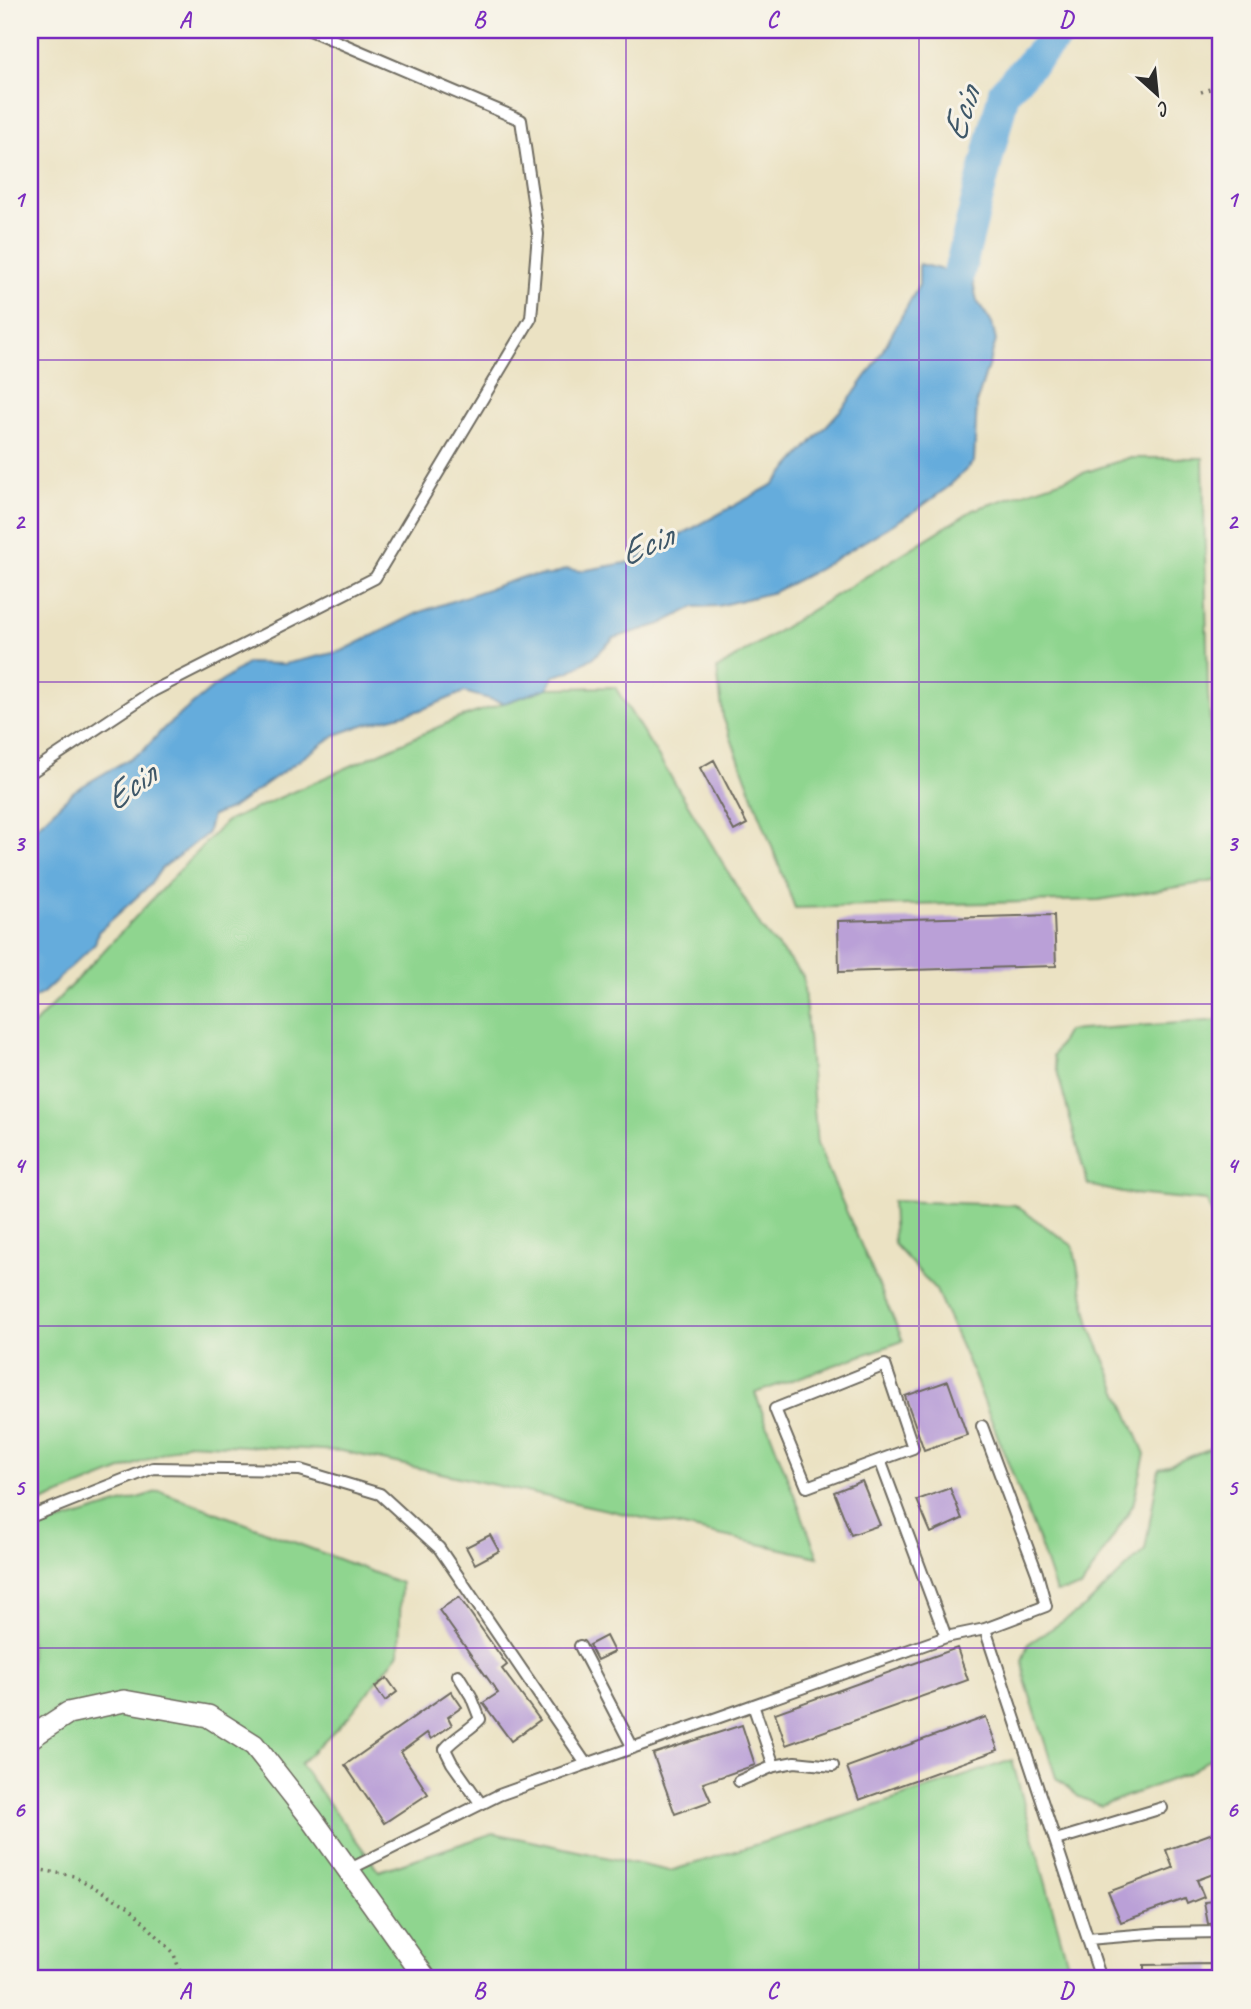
<svg xmlns="http://www.w3.org/2000/svg" width="1251" height="2009" font-family="Caveat,sans-serif">
<style>
.green{fill:#8fd58f;stroke:#5d805d;stroke-width:2}
.water{fill:#65acdc;stroke:#486c84;stroke-width:2}
.lines{fill:none;stroke-linecap:round;stroke-linejoin:round}
.river{stroke:#65acdc;stroke-width:32}
.building{fill:#baa0d7}
.service-casing{stroke:#6e6b60;stroke-width:14}
.minor-casing{stroke:#6e6b60;stroke-width:24}
.path{stroke:#6e6b60;stroke-width:3.5;stroke-dasharray:2 5;stroke-linecap:butt}
.service{stroke:#fff;stroke-width:10}
.minor{stroke:#fff;stroke-width:21}
.grid{fill:none;stroke:#7b2cbf;stroke-width:2;stroke-opacity:0.55}
.labels{text-anchor:middle;dominant-baseline:central;stroke-width:6;stroke-linejoin:round;paint-order:stroke}
.water-label{font-size:37px;font-style:italic;fill:#3f5869;stroke:#f7f3e8}
.neatline{fill:none;stroke:#7b2cbf;stroke-width:2.5}
.grid-label{font-size:23px;text-anchor:middle;font-weight:bold;fill:#7b2cbf}
</style>
<rect width="100%" height="100%" fill="#f7f3e8"/>
<filter id="ink" filterUnits="userSpaceOnUse"><feTurbulence type="fractalNoise" baseFrequency=".0143" numOctaves="2"/><feDisplacementMap in="SourceGraphic" scale="14" xChannelSelector="R" yChannelSelector="G"/><feConvolveMatrix kernelMatrix="1 2 1 2 8 2 1 2 1" color-interpolation-filters="sRGB"/></filter>
<filter id="wash" filterUnits="userSpaceOnUse"><feTurbulence type="fractalNoise" baseFrequency=".00686" numOctaves="4" result="noise"/><feDisplacementMap in="SourceGraphic" scale="28" xChannelSelector="R" yChannelSelector="G"/><feGaussianBlur stdDeviation="1.57" result="paint"/><feColorMatrix in="noise" values="0 0 0 0 0 0 0 0 0 0 0 0 0 0 0 0 0 1.4 0 .05"/><feComposite in="paint" operator="in"/></filter>
<g filter="url(#wash)">
<rect width="100%" height="100%" fill="#ebe2c3"/>
<path class="green" d="M1128,458H1203L1208,694L1221,880L1099,900L795,908L723,717L717,669L973,510Z
M615,687L687,803L762,929L803,976L817,1144L903,1341L755,1393L818,1557L342,1451L188,1443L30,1507V1029L225,822L454,720L548,688Z
M1221,1020V1237L1207,1201L1122,1193L1088,1185L1053,1056L1067,1031Z
M892,1201L1015,1205L1073,1246L1090,1326L1145,1454L1133,1505L1081,1588L1056,1592L1038,1539L974,1376L936,1290L894,1244Z
M1221,1444V1752L1186,1774L1101,1806L1079,1797L1056,1778L1025,1680L1022,1661L1028,1644L1085,1607L1145,1550L1159,1469Z
M160,1491L401,1583L399,1653L349,1716L300,1764L379,1871L494,1833L670,1871L800,1831L1012,1760L1072,1979H30V1531Z"/>
<path class="water" d="M919,264L972,277L977,301L992,323L996,341L977,401L974,462L947,488L915,511L817,570L774,592L718,606L694,607L661,624L614,638L594,657L568,672L554,676L548,688L504,703L464,692L421,710L366,724L335,735L232,808L212,816L207,834L161,869L150,885L98,932L95,944L43,993L30,1000V833L74,791L144,750L164,728L212,688L248,663L284,664L342,651L420,612L523,577L551,575L567,569L581,571L631,562L774,484L847,403L875,364L919,285Z"/>
<g class="lines">
<path class="river" d="M949,313L1004,92L1062,30"/>
</g>
<g id="blocks">
<path class="building" d="M714,760L747,824L734,831L700,768Z
M1054,915L1056,966L839,972L838,921Z
M948,1381L967,1435L924,1450L905,1396Z
M862,1481L880,1525L851,1535L834,1492Z
M950,1488L962,1519L931,1533L917,1500Z
M490,1535L499,1551L475,1564L466,1547Z
M459,1597L507,1665L502,1669L540,1720L511,1741L483,1703L498,1693L439,1610Z
M606,1636L614,1652L597,1660L589,1645Z
M957,1648L968,1680L786,1745L775,1713Z
M387,1678L397,1692L385,1701L375,1687Z
M451,1691L462,1707L448,1717L452,1725L431,1739L427,1733L401,1752L428,1794L384,1823L345,1765Z
M986,1717L998,1750L859,1800L847,1767Z
M742,1725L755,1765L703,1783L711,1801L675,1814L653,1754Z
M1221,1830V1871L1197,1880L1204,1897L1187,1904L1185,1899L1121,1922L1108,1892L1173,1868L1166,1850Z
M1221,1900V1923L1208,1924L1204,1902Z
M1212,1964V1979H1144V1965Z"/>
</g>
</g>
<g filter="url(#ink)">
<use href="#blocks" fill-opacity="0" stroke="#6e6b60" stroke-width="2"/>
<g class="lines">
<g class="service-casing">
<path id="service" d="M30,773L153,691L375,578L531,318L538,234L521,120L310,30
M880,1460L807,1487L775,1409L885,1365L913,1448L880,1460L946,1637
M30,1517L153,1468L300,1470L380,1494L439,1548L586,1764
M985,1629L1101,1979
M580,1646L633,1748
M458,1675L471,1696L480,1719C469,1731 456,1736 445,1749L452,1763L481,1804
M753,1705L774,1766L795,1762L833,1766
M739,1781L774,1766
M1056,1840L1162,1808
M348,1870L499,1795L946,1637L985,1629L1046,1606L1037,1573L982,1426
M1088,1939L1161,1933L1221,1932"/>
</g>
<g class="minor-casing">
<path id="minor" d="M30,1738L68,1713L124,1701L208,1716L254,1745L312,1819L426,1979"/>
</g>
<path class="path" d="M1201,92L1221,85
M30,1868L74,1876L129,1907L173,1952L183,1979"/>
<use href="#service" class="service"/>
<use href="#minor" class="minor"/>
</g>
</g>
<path class="grid" d="M332,30V1979M626,30V1979M919,30V1979M30,360H1221M30,682H1221M30,1004H1221M30,1326H1221M30,1648H1221"/>
<g class="labels">
<g class="water-label">
<text transform="translate(960 114) rotate(-72)">Есіл</text>
<text transform="translate(645 544) rotate(-24)">Есіл</text>
<text transform="translate(129 786) rotate(-36)">Есіл</text>
</g>
</g>
<rect width="1251" height="2009" fill="none" stroke="#f7f3e8" stroke-width="77"/>
<g transform="translate(1157 94) rotate(153)" stroke="#f7f3e8" stroke-width="5" paint-order="stroke">
<path d="M0-5L12 26L0 18L-12 26Z" fill="#2b2b2b"/>
<text y="-10" font-size="19" font-weight="bold" text-anchor="middle" fill="#2b2b2b">С</text>
</g>
<rect x="38" y="38" width="1174" height="1932" class="neatline"/>
<g class="grid-label">
<text x="185" y="27">A</text>
<text x="479" y="27">B</text>
<text x="772" y="27">C</text>
<text x="1066" y="27">D</text>
<text x="19" y="207">1</text>
<text x="1232" y="207">1</text>
<text x="19" y="529">2</text>
<text x="1232" y="529">2</text>
<text x="19" y="851">3</text>
<text x="1232" y="851">3</text>
<text x="19" y="1173">4</text>
<text x="1232" y="1173">4</text>
<text x="19" y="1495">5</text>
<text x="1232" y="1495">5</text>
<text x="19" y="1817">6</text>
<text x="1232" y="1817">6</text>
<text x="185" y="1998">A</text>
<text x="479" y="1998">B</text>
<text x="772" y="1998">C</text>
<text x="1066" y="1998">D</text>
</g>
</svg>
